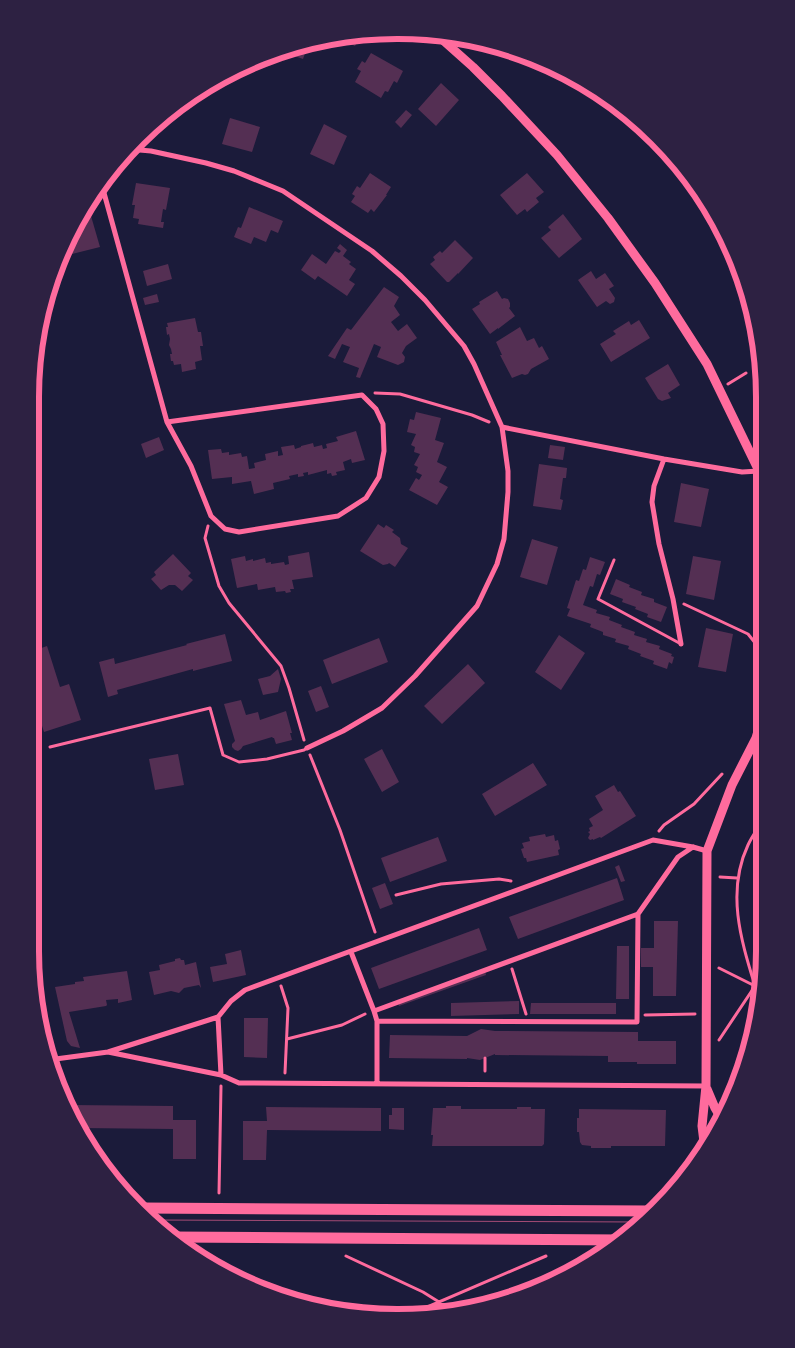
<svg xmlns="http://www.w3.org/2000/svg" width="795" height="1348" font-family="Rubik,sans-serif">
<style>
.building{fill:#542f53}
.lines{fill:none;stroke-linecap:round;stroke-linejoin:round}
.path{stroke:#ff6b9d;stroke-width:3}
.service{stroke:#ff6b9d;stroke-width:3}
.minor{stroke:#ff6b9d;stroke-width:5}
.tertiary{stroke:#ff6b9d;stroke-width:9}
.primary{stroke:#ff6b9d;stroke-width:11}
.tram{stroke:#a44b75;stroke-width:1}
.rim{fill:none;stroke:#ff6b9d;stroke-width:6}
</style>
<rect width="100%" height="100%" fill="#1b1b3a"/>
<path class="building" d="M361,34L355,46L339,38L340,36Z
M309,42L303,59L280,51L283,50Z
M371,53L403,71L397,83L394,81L388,92L385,91L381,98L355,82L361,71L357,69L362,61L365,63Z
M441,83L459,100L436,126L418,109Z
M406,110L412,115L401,128L395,122Z
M230,118L260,127L252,152L222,144Z
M324,124L347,136L334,165L310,154Z
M370,173L391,187L386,195H387L374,212L371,209L368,213L351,202L355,196L352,194L357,186L360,188Z
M527,173L544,192L536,198L539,202L527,212L525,209L517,215L500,195Z
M136,183L170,188L166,210L163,209L161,222H164L163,228L138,224L139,219L133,218L135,205H132Z
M249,207L283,221L278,233L271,230L266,242L254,237L251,244L234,237L238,227L241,228Z
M563,214L582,239L559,258L541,238L551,230L548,227Z
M91,216L100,247L60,257L80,219Z
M455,240L473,258L458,274V273L449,282H447L430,264L435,260L433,257L440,251L442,253Z
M340,244L347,250L343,256L351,262L349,264L356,269L349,280L355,284L347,296L318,276L315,280L301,270L312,254L326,264L335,251L339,253L341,251L337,248Z
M168,264L172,279L147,286L143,271Z
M591,271L596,279L605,273L614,286L609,289L615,298L614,302L610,304L606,301L597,307L578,280Z
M384,287L399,297L394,306L400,315L391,322L398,331L407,324L417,338L406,346L402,353L405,357L404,362L398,365L377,357L381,347L374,344L360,378L356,377L359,368L343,362L350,347L342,344L335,359L328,356L347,328L351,330Z
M497,291L502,299L504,298L508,299L510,303V307L509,308L515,316L498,329V328L490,334L472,309L480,304L479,302Z
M157,294L159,302L145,305L143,298Z
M195,318L198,332H201L203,346H200L202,360L195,362L196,369L182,372L181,364L174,365L173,361H171L170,354H172L171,349L169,345L170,339L169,334L167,335L166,327H168L167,323Z
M639,320L650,338L611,362L600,344L616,334L613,331L629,321L631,325Z
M520,327L527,341L534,338L539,348L542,346L549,359L531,369L528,374L525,375L522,374L512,378L500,355H502L496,342Z
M668,364L680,385L668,393L671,398L662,401L658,399L645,378Z
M416,412L441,418L435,440L444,443L437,462L447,467L439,482L448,487L437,505L409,490L416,478L419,480L422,475L416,472L418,467L414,465L420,454L414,452L415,447L411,445L416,434L407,432L410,419L414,420Z
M356,431L365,460L352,463L351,459L343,462L345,470L336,472L337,475L332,476L331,473L327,474V470L308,475V472L303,473L304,476L298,477V474L289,476L290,479L273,483L274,489L254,494L251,481L232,484V477L212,479L208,450L221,449L222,453L229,452V455L241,453L242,457L247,456L249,469L255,468L254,463L266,460L265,454L278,451V456L283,455L281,447L294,445L295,449L301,447V446L313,443L314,447L322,445L323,449L327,448L326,444L338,441L336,437Z
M159,437L164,450L146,458L141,444Z
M550,445L565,447L563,460L548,458Z
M539,464L567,468L566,478H563L560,499L563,500L561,510L533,506Z
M681,483L709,489L701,527L674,522Z
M378,524L384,528L386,525L394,530L392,532L400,538L401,544L408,548L395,567L389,563L388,564L383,565L360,551Z
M532,539L558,547L547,585L520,577Z
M309,552L313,577L292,580L294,589H290L291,592L286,593L285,591L276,592L275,587L258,590L257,584L237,588L231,559L245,556L246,561L253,559V561L265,558L266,563L271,562V564L284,562L285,565L289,564L288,556Z
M173,554L191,573L188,576L193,580L182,591L175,585H169L161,590L151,579L156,575L154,572Z
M693,556L721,561L714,600L686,594Z
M590,557L605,562L600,575L597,574L593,587L590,586L583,605L597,610L596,613L610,617L609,620L622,625L621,627L635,632L634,635L647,639L646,642L660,646L659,649L672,654L671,656L674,657L672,664L669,662L667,669L653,664L654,661L640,656L641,654L628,649L629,646L615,642L616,639L603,635V632L590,627L591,624L567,616L570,609L567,608L576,580L579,581L583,569L586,570Z
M616,579L630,585L629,587L642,592L641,595L654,599V602L667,607L661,622L647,617L648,614L635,609L636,607L622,602L623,599L610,594Z
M30,595L36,612L30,614Z
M706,628L733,634L726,672L698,667Z
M225,634L232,661L193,671V669L117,690L118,694L108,697L99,662L114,658L115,664L187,645L186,644Z
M559,635L585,653L561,690L535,672Z
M379,638L388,662L332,684L323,660Z
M47,646L60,687L69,684L81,720L44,732L30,689V652Z
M468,664L485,683L442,724L424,706Z
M278,669L281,679L278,692L263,695L258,679L270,676Z
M321,686L329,707L316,712L308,691Z
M241,700L246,715L258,712L260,720L286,711L292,733H290L292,740L276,744L274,738H273L272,737L243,746L241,749L238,751L235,750L232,747V744L235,741L224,704Z
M382,749L399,782L382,792L364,759Z
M178,754L184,785L155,790L149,759Z
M533,763L547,785L495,816L482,794Z
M614,785L618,792L620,791L636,816L601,838L600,837L593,840V839L590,840L588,838L590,834L588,832L590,831L589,828L593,826L589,819L603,810L595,796Z
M545,834L546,837L554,835L555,841L558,840L560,849L558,850L559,855L527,862L526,858H524L521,849L524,848L522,843L530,841L529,837Z
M438,837L447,861L390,882L381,858Z
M619,865L625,881L621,882L615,867Z
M617,878L624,900L518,939L509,917Z
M385,883L393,904L380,909L372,888Z
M654,921H678L676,996H653V967H641V948H654Z
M479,928L487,950L379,989L371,968Z
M617,946H629V999H616Z
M241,950L246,975L213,982L210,967L227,964L225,954Z
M180,958L181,960H184L185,965L196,962L201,988L199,985L184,988L179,993L171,991L154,995L149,972L160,970L159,965L175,961V959Z
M127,971L132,1000L118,1003V999L106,1000L107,1005L106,1006L69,1012L80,1048L71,1046L67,1041L55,987L75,984V982L84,981L83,977Z
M485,971L486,975L399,1006L398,1003Z
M519,1001V1014L451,1016V1003Z
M531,1003H616V1014H530Z
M244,1018H268L267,1058L244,1057Z
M481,1029L495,1031L638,1032V1041H676V1064H637V1062H608V1056L495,1055V1054L480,1060L467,1058V1059L389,1058L390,1035L467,1036Z
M69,1105L173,1106V1120H196V1159H173V1129L81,1128Z
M446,1106H461V1109H517V1107H531V1109H545L544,1144L542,1146H432L433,1135H431L433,1108H446Z
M266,1107L381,1108V1131L267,1130L266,1160H243V1121H267Z
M392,1108H404V1130L389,1129V1115H392Z
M579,1109L666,1110L665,1146H611V1148H591V1146L582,1145L580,1142L579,1132H577V1118H579Z"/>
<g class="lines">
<path class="path" d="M728,384L746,373
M375,393L400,394L472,415L489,422
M208,526L205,538L219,586L229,603L281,666L289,688L304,740
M684,604L748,634L764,654
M310,755L340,830L375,932
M659,831L664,825L694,804L722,774
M720,877L737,878
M396,895L441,884L499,879L511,881
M719,968L755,986L719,1040
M512,969L526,1014
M281,986L288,1008L285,1073
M762,988L755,986C741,940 726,892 748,845C752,836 759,827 764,819
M645,1015L695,1014
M287,1039L342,1025L365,1014
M485,1071V1058
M219,1193L221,1086
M346,1256L423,1292L439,1302L454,1309
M404,1317L546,1256"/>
<path class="service" d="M614,560L598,599L681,644
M50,747L210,708L223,755L239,762L267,759L304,750L307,748"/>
<path class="minor" d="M128,149L151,151L206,163L234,171L283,191L372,251L401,276L425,300L464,346L474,364L502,427L508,471V492L504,539L497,564L477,606L415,676L382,708L343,731L307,748
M101,182L167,422L191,466L211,516L225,529L239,532L338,516L366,498L379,477L384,451L383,424L376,409L362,395L167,422
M502,427L664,459L742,472L759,471L762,432L755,363L743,274
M664,459L654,486L652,502L659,544L673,599L681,644
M351,952L374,1011L377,1021V1084
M374,1011L638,914L678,857L693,847
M377,1021L637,1022L638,914
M108,1052L221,1075L239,1083L706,1086
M48,1060L108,1052L218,1017
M221,1075L218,1017L231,1001L245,990L653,840L693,847L707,851"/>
<path class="tertiary" d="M436,34L473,67L502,96L557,155L608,218L655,283L707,364L759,471L764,492
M707,1089L715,1108L721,1118
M705,1150L702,1126L706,1086L707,851L732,785L756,738L764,711"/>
<path class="primary" d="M142,1208L651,1211
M172,1237L623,1240"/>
<path class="tram" d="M154,1220L640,1222"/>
</g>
<path d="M0 0H795V1348H0ZM397 39H398A358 358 0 0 1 756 397V951A358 358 0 0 1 398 1309H397A358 358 0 0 1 39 951V397A358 358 0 0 1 397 39Z" fill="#2d2142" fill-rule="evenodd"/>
<path class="rim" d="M397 39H398A358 358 0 0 1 756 397V951A358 358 0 0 1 398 1309H397A358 358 0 0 1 39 951V397A358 358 0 0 1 397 39Z"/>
</svg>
